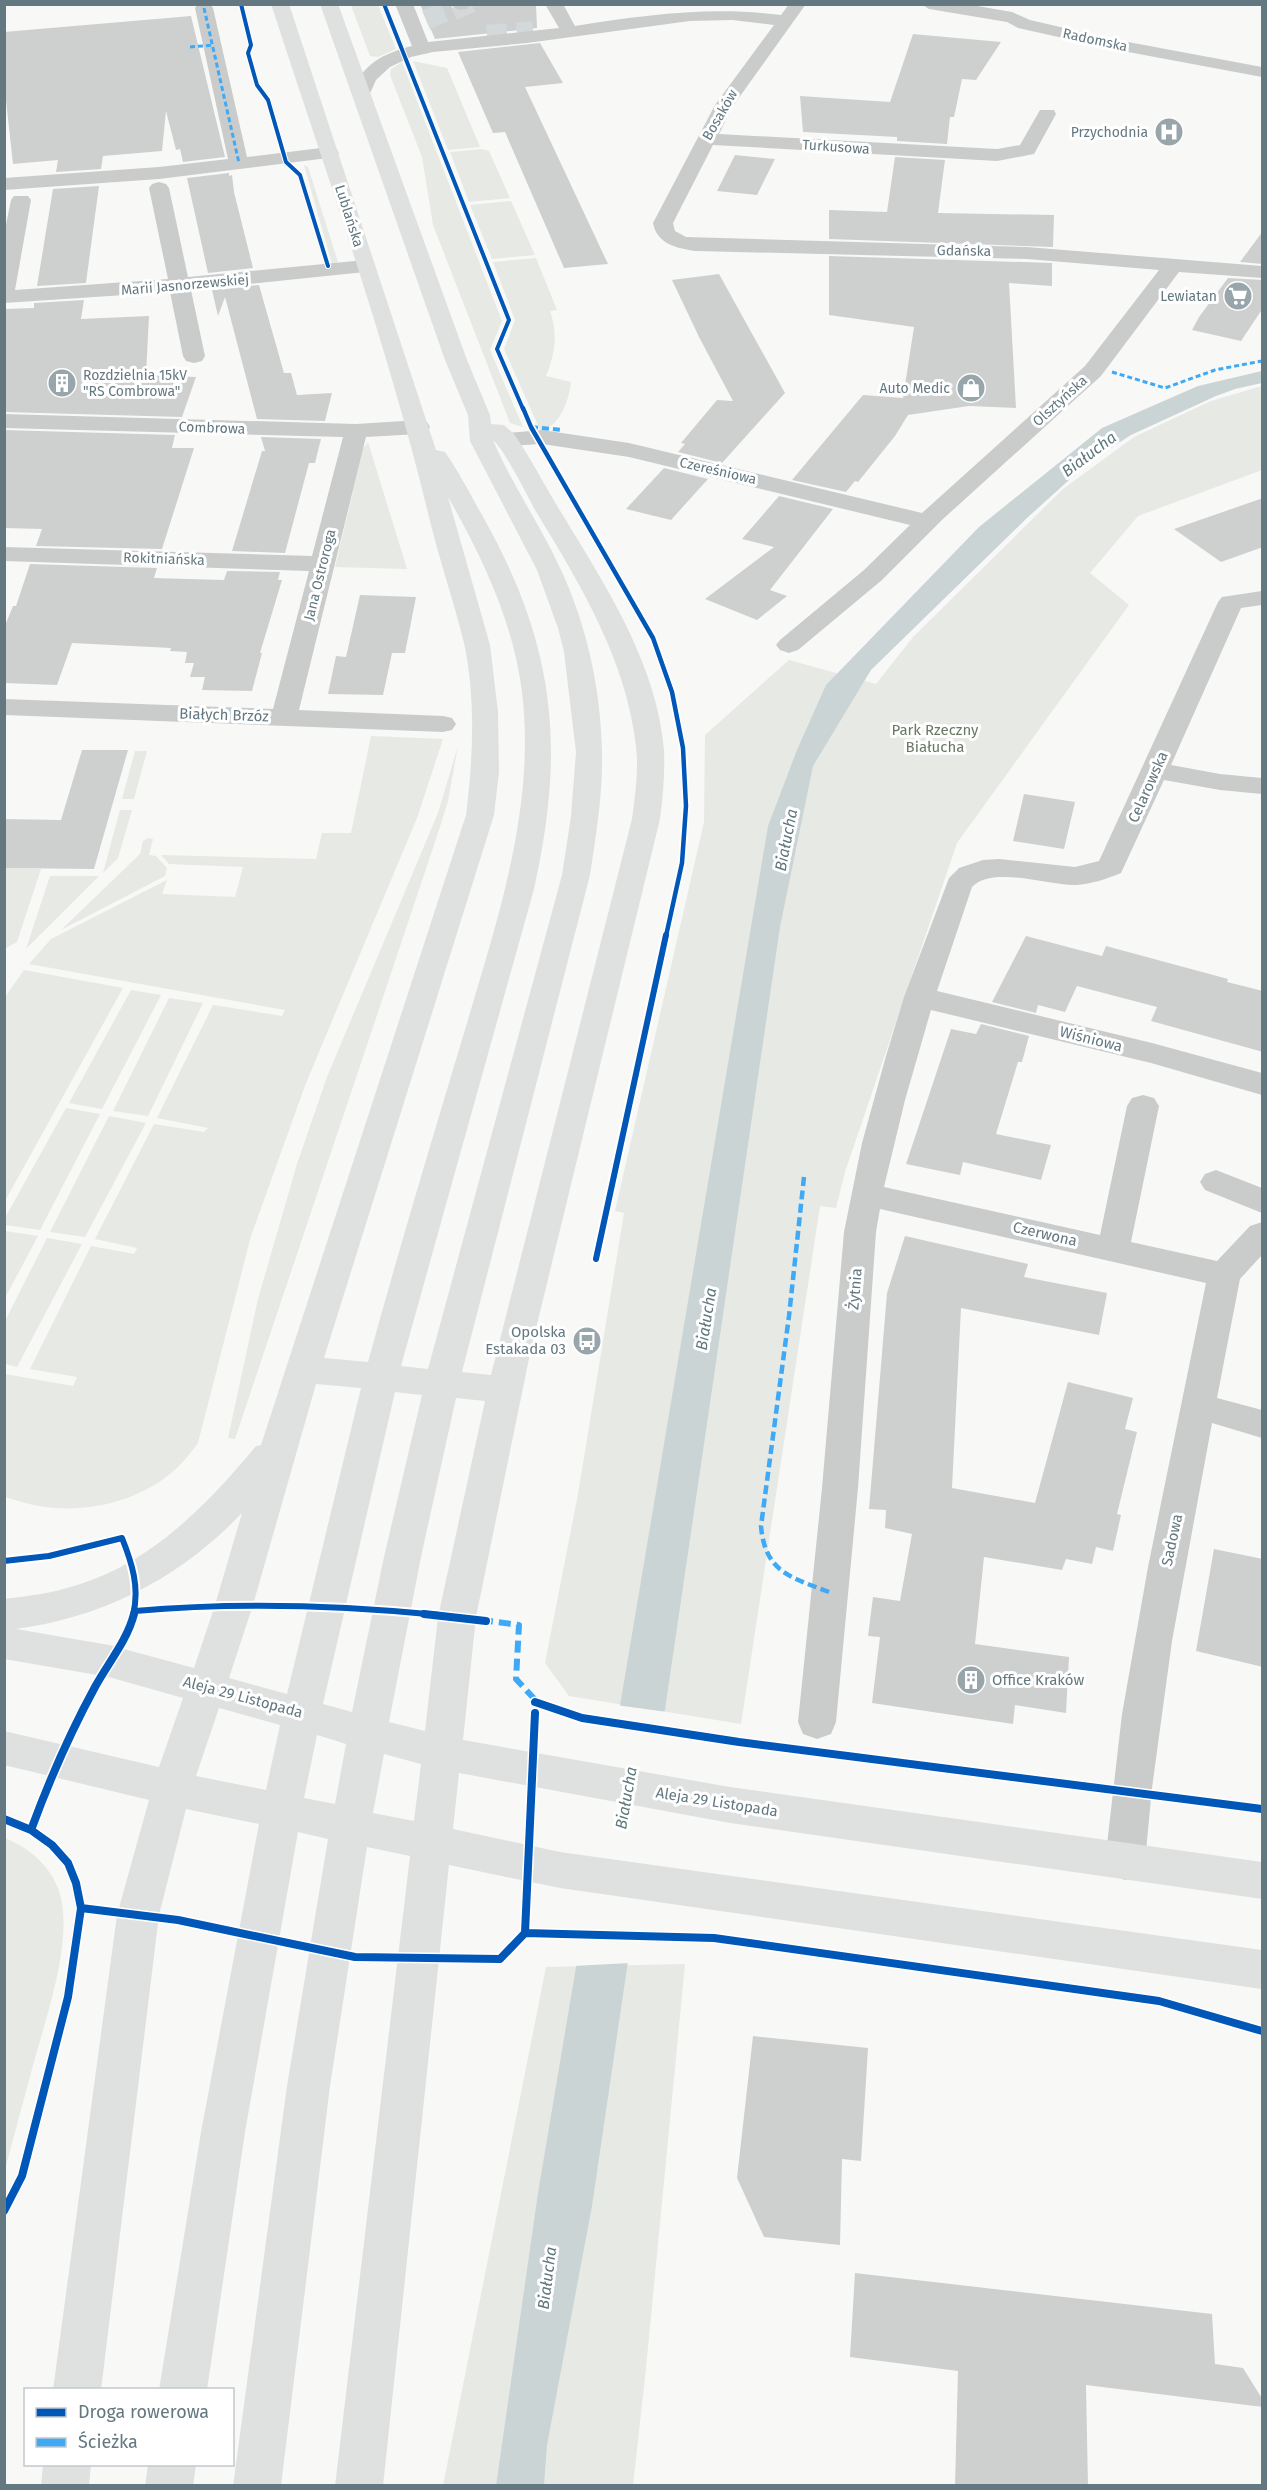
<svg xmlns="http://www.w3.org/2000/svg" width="1267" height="2490" font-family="'Fira Sans',sans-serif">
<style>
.green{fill:#e7e9e4}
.water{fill:#cad4d5}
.pier{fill:#f8f8f7}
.building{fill:#ced0d0}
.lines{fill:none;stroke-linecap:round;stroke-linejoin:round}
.minor-tunnel{stroke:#d3d8da;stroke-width:20;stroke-dasharray:20 10;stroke-linecap:butt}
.minor{fill:#cacccc;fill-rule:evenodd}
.major{fill:#dfe0e0;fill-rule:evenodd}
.quiet-far3{stroke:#3fa9f5;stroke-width:3;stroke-dasharray:5 3;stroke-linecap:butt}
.quiet-far2{stroke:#3fa9f5;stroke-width:4;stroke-dasharray:7 4;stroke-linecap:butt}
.quiet-far1{stroke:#3fa9f5;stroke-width:4.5;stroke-dasharray:9 4.5;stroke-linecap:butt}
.quiet{stroke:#3fa9f5;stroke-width:6;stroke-dasharray:12 6;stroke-linecap:butt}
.cycleway-far3-casing{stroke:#fff;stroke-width:6}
.cycleway-far2-casing{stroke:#fff;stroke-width:8}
.cycleway-far1-casing{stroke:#fff;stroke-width:10}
.cycleway-casing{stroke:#fff;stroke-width:11}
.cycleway-far3{stroke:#0057b8;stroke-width:4}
.cycleway-far2{stroke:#0057b8;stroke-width:4.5}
.cycleway-far1{stroke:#0057b8;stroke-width:6}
.cycleway{stroke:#0057b8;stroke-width:8}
.labels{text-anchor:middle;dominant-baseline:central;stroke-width:6;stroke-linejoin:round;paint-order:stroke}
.far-street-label{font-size:14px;fill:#647881;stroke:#fff}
.far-poi-label{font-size:14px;fill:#647881;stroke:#fff;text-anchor:end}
.street-label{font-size:15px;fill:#647881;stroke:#fff}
.park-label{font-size:15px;fill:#697963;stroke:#fff}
.poi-label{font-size:15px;fill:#647881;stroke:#fff;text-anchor:end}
.water-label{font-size:16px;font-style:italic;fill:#5e777b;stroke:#fff}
</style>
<rect width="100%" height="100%" fill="#f8f8f7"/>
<path class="green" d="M351,5H378L396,49L378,57L370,56Z
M413,61L447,68L480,147L448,150Z
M402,62L502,321L490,350L523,427L510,423L433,225L422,157L390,75L391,69Z
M482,149L489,151L510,198L469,202L450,152Z
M304,165L308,167L338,262L332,264Z
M511,201L535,255L492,259L470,205Z
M536,258L557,310L550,311C558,333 555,355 546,376L571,382C569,400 560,428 540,430L504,349L515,320L493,262Z
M1262,386V470L1138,516L1090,573L1129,605L957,843L845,1172L836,1208L820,1206L741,1724L569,1696L545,1663L578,1494L624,1213L615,1211L704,822L705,735L789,660L876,684L913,637L1063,489L1134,437L1211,401Z
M368,442L407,569L335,567L363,449Z
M371,736L443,739L417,818L306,1083L251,1236L198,1443C192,1451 185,1460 178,1467C143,1500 91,1513 45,1507C31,1505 18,1501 5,1497V1374L73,1386L77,1377L30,1369L91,1246L134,1254L137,1248L95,1239L154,1124L204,1132L208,1128L157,1118L213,1005L282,1016L285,1010L29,964L51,939L167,880L162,894L235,897L243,867L169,864L161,855L316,859L322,833H351Z
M458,746L448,801L437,836L235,1439L228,1438L258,1299L297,1164L327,1077L438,813Z
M135,751H147L134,799H122Z
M120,810H132L118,858L103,873Z
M148,838L153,839L149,855L156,856L167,868L165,876L61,930L140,854L143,841Z
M5,868L41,869L17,942L6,948Z
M50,876H99L26,949Z
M24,970L123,988L5,1201V997Z
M131,990L161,995L102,1109L69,1103Z
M169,998L203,1003L148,1116L113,1111Z
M66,1108L100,1114L40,1230L5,1225V1218Z
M109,1116L146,1123L85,1237L50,1232Z
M5,1231L38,1236L5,1298L4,1231Z
M47,1238L82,1244L17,1367L5,1364V1321Z
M5,1838C29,1848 50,1865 59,1891C74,1936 48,2012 35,2058C25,2095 15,2132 5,2169Z
M685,1964L646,2368L633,2485L443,2486L546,1967Z"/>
<path class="water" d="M1262,371V383L1235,389L1216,396L1131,435L1089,462L1027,518L871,670L813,766L780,927L592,2206L547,2445L544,2485L496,2486L538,2193L768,826L797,750L826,685L979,527L1102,428L1198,386Z"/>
<path class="pier" d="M616,1705L667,1712L630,1963L573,1966Z"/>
<path class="building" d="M420,4H450L454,10L460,12L469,10L472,4H536L537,28L435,39Z
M191,16L225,157L183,162L180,149L176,150L166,111L162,151L103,156L101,169L56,172L58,160L13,164L4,83V32Z
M913,34L1001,42L976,80L962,79L954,117H950L947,144L897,141V137L803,132L800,96L890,102Z
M540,43L563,83L525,87L608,264L564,268L505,132L493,133L458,52Z
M735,155L775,159L757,195L717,191Z
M895,157L945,160L938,213L1054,215L1053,247L829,239V210L887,212Z
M229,173V176L232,175L234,192L253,268L208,273L187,178Z
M99,186L86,283L37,286L53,189Z
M1263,231V264L1240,262Z
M829,256L1052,263V286L1009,283L1016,408L969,406L908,415L895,436L858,482L855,481L846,492L792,480L863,395L903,398L914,327L829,315Z
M719,274L785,393L722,463L678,452L685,444L681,443L717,400L733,401L699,337L672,280Z
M1228,278L1263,280V308L1241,341L1192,330L1199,317Z
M259,285L284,373H291L297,395L332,393L325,421L257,419L225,297L218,316L212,290Z
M84,300L81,319L149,316L146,375L196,377L182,417L4,412V309L34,308V303Z
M4,430L175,435L172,448H194L162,549L36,546L42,529L4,528Z
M261,437L321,439L315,463H309L285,553L232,551L262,451H265Z
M664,468L708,479L671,520L626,509Z
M779,496L833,509L770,590L787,596L757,620L705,599L774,547L742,539Z
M1263,498V547L1221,562L1174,529Z
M30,564L157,568L154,578L224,580L227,571L280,572L278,580H282L260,653H262L252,691L202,690L205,677H190L194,663H185L187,652L170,651L171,648L72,643L57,685L4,683V628L13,606H16Z
M360,595L416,597L405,653H392L383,695L328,694L336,656L346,657Z
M82,750H128L94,869L4,868V819L61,820Z
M1024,794L1075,802L1064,849L1013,841Z
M1026,936L1102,956L1106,946L1228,979L1227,982L1263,991V1052L1151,1021L1157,1007L1077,986L1065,1012L1038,1005L1036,1013L992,1002Z
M981,1024L1029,1036L1022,1062H1018L996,1134L1051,1145L1041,1180L963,1162L960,1175L906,1164L951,1029L976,1034Z
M905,1236L1028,1264L1024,1277L1107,1293L1099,1335L961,1308L952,1488L1035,1503L1068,1382L1133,1398L1125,1429L1137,1432L1117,1514L1121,1515L1113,1551L1096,1547L1092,1564L1066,1559L1062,1570L984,1557L975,1644L1069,1657L1066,1713L1015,1705L1013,1724L872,1703L880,1637L868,1636L873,1597L900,1601L912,1534L885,1528L886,1510L869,1509L887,1293Z
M1214,1549L1263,1559V1667L1196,1651Z
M753,2036L868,2048L861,2161L842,2159L840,2245L764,2237L737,2178Z
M855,2273L1212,2314L1215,2364L1243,2368L1263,2400V2407L1086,2385L1088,2486H955L958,2371L850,2357Z"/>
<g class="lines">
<path class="minor-tunnel" d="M426,20L461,5L467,18
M487,35L533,31"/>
<path class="minor" d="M198,4H210L213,8L247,157L329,147L336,149L339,153L336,157L159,179L4,190V178L159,167L228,159L195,8Z
M395,4H413L428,42L559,28L545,4H563L575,26C645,15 711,6 781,15L789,4H806L733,106L719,134L997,149L1020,145L1040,110H1054L1056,114L1034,154L997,161L713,145L673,223L675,231L686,237L1027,247L1262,266V278L1179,272L1101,376L943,519L882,580L798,650L789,653L780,650L776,645L780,640L864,570L910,525L629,457L542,444L506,446L498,444L495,439L498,434L542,430L629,443L922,513L1085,366L1159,270L1027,259L695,251C676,248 657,244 653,223L715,105L774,25L732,20L690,21L527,43L433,52L411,57L390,67L376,80L368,98H354L352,94C360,65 384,53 412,46Z
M452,4H469L470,5L467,9C460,10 456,11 452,4Z
M921,4H966L1012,12L1030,20L1112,39L1262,67V77L1112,49L1018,28L1007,22L929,9Z
M159,182L166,184L169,188L188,277L365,260L372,262L375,266L372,270L365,272L191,290L205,356L202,361L194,363L186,361L183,356L170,292L4,303V234L11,200L14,196H28L31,200L15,290L168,279L149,188L152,184Z
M4,414L356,424L419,420L427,422L430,427L427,432L419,434L366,437L299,710L443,716L452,718L456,724L452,730L443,732L4,715V699L273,709L309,571L4,561V547L312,556L343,437L4,428Z
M1262,591V605L1241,608L1171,765L1220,774L1262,778V794L1220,790L1164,780L1121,873C1106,879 1092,884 1076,885C1049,886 992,865 972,887L937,991L1152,1043L1262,1073V1095L1151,1063L931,1010L905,1100L884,1187L1100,1235L1127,1106L1132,1098L1143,1095L1154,1098L1159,1106L1131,1242L1217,1261L1250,1226L1262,1222V1255L1240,1279L1217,1398L1262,1410V1438L1212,1423L1172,1641L1152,1788L1145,1862L1139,1875L1125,1880L1111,1875L1105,1862L1122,1714L1148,1567L1206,1283L880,1209L876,1232L858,1488L836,1722L831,1734L817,1739L803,1734L798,1722L822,1488L844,1232L862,1143L886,1056L904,997L949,878L959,868L983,860L999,859L1075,867L1099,861L1218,602L1222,597Z
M1216,1170L1262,1188V1213L1205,1190L1200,1182L1205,1174Z"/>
<path class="major" d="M271,4H289L436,450L445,452C459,472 470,494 482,515C555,644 566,746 534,889L401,1366L428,1369L562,875L571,816L576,752L564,652L558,628L537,570L470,441L468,415L445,360L320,4H338L467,360L490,415L491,424L504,425L514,434C532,460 547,490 564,517C607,588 657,665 664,750C665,773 663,796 660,819L531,1349L476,1617L463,1740L730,1787L1262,1862V1899L730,1823L459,1773L453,1829L560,1852L1262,1950V1989L560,1888L449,1865L383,2486H335L410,1856L367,1847L330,2086L281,2486H233L287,2086L328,1839L298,1832L245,2132L207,2390H159L201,2132L259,1824L186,1809L159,1915L101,2390H53L117,1915L149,1800L4,1765V1731L159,1767L183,1698L109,1677L4,1659V1599C29,1596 53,1593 77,1585C151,1563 208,1504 256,1446L261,1445L466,815C473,759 476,699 464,643C454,602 440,562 430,521C388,346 327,176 271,4ZM493,440C505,451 526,493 535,510C580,584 626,659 636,746C639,770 635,795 632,819L491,1375L462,1372L590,875C596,835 603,793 602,752C601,690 587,626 561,570C541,526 512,485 493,440ZM448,497C486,564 519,634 524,713C531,820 497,921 467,1023C433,1136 399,1249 368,1362L324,1358L494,815L499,772L498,712L490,645ZM316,1384L361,1388L287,1694L229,1678L253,1605ZM395,1392L422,1395L384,1557L352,1712L323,1704ZM456,1398L485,1401L438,1617L425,1731L389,1722L421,1557ZM242,1513L215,1605L194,1668L109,1645L16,1629C104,1617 180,1578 242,1513ZM219,1708L280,1725L266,1790L196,1776ZM317,1735L346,1744L335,1804L304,1798ZM384,1754L421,1764L414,1821L373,1813Z
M43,2464H91L89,2486H41Z
M148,2464H196L193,2486H145Z"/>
<path class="quiet-far3" d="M204,8L239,163
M190,47L214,45
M1112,372L1165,388L1215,370L1262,361"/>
<path class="quiet-far2" d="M531,427L563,430"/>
<path class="quiet-far1" d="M804,1177L789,1316L761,1526C765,1572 790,1577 829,1592"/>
<path class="quiet" d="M481,1620L519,1625L516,1679L539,1704"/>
<g class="cycleway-far3-casing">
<path id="cycleway-far3" d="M241,4L251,45L248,53L257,85L268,100L286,162L300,175L328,266
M384,4L509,320L497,349L523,409"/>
</g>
<g class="cycleway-far2-casing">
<path id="cycleway-far2" d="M523,408L531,427L653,638L672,692L683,748L686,806L682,863L666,936"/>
</g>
<g class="cycleway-far1-casing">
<path id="cycleway-far1" d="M596,1259L666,935
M4,1561L49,1556L122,1538C132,1563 140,1588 133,1615
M135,1611C237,1602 337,1605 439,1615"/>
</g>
<g class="cycleway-casing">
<path id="cycleway" d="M424,1614L486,1621
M535,1702L582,1718L739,1742L1262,1809
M4,1819L31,1830L52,1845L68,1863L76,1883L81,1908L68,1997L22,2176L4,2211
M31,1830C49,1781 70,1733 95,1687C108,1663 127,1641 134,1614
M81,1908L178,1920L355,1957L500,1959L525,1933L535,1713
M525,1933L714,1938L1159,2001L1262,2031"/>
</g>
<use href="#cycleway-far3" class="cycleway-far3"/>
<use href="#cycleway-far2" class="cycleway-far2"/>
<use href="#cycleway-far1" class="cycleway-far1"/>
<use href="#cycleway" class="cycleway"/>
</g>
<defs>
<g id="hospital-disc" transform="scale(1.5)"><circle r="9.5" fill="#98a5aa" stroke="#fff"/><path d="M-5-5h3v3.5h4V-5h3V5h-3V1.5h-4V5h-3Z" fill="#fff"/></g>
<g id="supermarket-disc" transform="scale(1.5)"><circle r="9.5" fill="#98a5aa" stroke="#fff"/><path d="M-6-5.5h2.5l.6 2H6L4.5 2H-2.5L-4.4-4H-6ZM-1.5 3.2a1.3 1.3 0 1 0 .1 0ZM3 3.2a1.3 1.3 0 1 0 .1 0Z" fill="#fff"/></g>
<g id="building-disc" transform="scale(1.5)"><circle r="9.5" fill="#98a5aa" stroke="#fff"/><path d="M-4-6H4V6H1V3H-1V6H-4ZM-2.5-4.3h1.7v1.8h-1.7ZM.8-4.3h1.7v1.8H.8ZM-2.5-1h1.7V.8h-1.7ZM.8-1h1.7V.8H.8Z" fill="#fff"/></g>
<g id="shop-disc" transform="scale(1.5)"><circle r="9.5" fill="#98a5aa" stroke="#fff"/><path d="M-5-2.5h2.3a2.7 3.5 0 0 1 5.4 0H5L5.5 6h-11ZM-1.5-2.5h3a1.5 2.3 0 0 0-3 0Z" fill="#fff"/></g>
<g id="bus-disc" transform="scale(1.5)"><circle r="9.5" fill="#98a5aa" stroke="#fff"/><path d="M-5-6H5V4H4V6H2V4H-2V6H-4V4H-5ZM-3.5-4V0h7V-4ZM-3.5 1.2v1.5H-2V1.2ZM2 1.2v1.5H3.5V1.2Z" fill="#fff"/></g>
</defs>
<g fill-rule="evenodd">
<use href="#hospital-disc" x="1169" y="132"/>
<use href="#supermarket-disc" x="1238" y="296"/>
<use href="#building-disc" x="62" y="383"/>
<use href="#shop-disc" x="971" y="388"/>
<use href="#bus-disc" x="587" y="1341"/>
<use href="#building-disc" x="971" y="1680"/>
</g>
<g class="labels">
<g class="far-street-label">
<text transform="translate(1095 40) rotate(12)">Radomska</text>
<text transform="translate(720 115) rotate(-60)">Bosaków</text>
<text transform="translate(836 147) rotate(4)">Turkusowa</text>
<text transform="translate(349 216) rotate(72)">Lublańska</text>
<text transform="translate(964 251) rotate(1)">Gdańska</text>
<text transform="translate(185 285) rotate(-5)">Marii Jasnorzewskiej</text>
<text transform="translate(1060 401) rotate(-42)">Olsztyńska</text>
<text transform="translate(212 428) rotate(2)">Combrowa</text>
<text transform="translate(718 471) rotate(13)">Czereśniowa</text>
<text transform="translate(164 559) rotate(2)">Rokitniańska</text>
<text transform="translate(320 575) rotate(-76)">Jana Ostroroga</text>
</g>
<g class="far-poi-label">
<text x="1148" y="132">Przychodnia</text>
<text x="1217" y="296">Lewiatan</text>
<text x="83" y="375" text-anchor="start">Rozdzielnia 15kV<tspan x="83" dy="16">"RS Combrowa"</tspan></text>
<text x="950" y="388">Auto Medic</text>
</g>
<g class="street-label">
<text transform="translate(224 715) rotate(2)">Białych Brzóz</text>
<text transform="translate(1148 787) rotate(-66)">Celarowska</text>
<text transform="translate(1091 1039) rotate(14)">Wiśniowa</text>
<text transform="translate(1045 1234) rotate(13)">Czerwona</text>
<text transform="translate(855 1289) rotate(-85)">Żytnia</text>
<text transform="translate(1172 1540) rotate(-78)">Sadowa</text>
<text transform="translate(243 1697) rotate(15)">Aleja 29 Listopada</text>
<text transform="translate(717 1802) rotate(9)">Aleja 29 Listopada</text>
</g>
<g class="park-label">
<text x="935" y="730">Park Rzeczny<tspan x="935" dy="17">Białucha</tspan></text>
</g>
<g class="poi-label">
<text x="566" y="1332">Opolska<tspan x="566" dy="17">Estakada 03</tspan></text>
<text x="992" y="1680" text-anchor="start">Office Kraków</text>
</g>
<g class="water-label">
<text transform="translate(1089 454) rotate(-37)">Białucha</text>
<text transform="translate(786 840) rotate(-79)">Białucha</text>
<text transform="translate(706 1319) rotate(-81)">Białucha</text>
<text transform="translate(626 1798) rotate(-80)">Białucha</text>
<text transform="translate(547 2278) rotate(-83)">Białucha</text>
</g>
</g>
<rect width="1267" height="2490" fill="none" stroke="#647881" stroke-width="12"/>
<rect x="24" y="2388" width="210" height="78" fill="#ffffff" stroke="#c1c9cd" stroke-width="1.5"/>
<rect x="36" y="2408" width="30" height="9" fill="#0057b8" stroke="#c1c9cd" stroke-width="1.5"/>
<text x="78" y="2418" font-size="18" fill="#647881">Droga rowerowa</text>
<rect x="36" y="2438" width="30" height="9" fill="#3fa9f5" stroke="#c1c9cd" stroke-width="1.5"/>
<text x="78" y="2448" font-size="18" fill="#647881">Ścieżka</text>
</svg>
